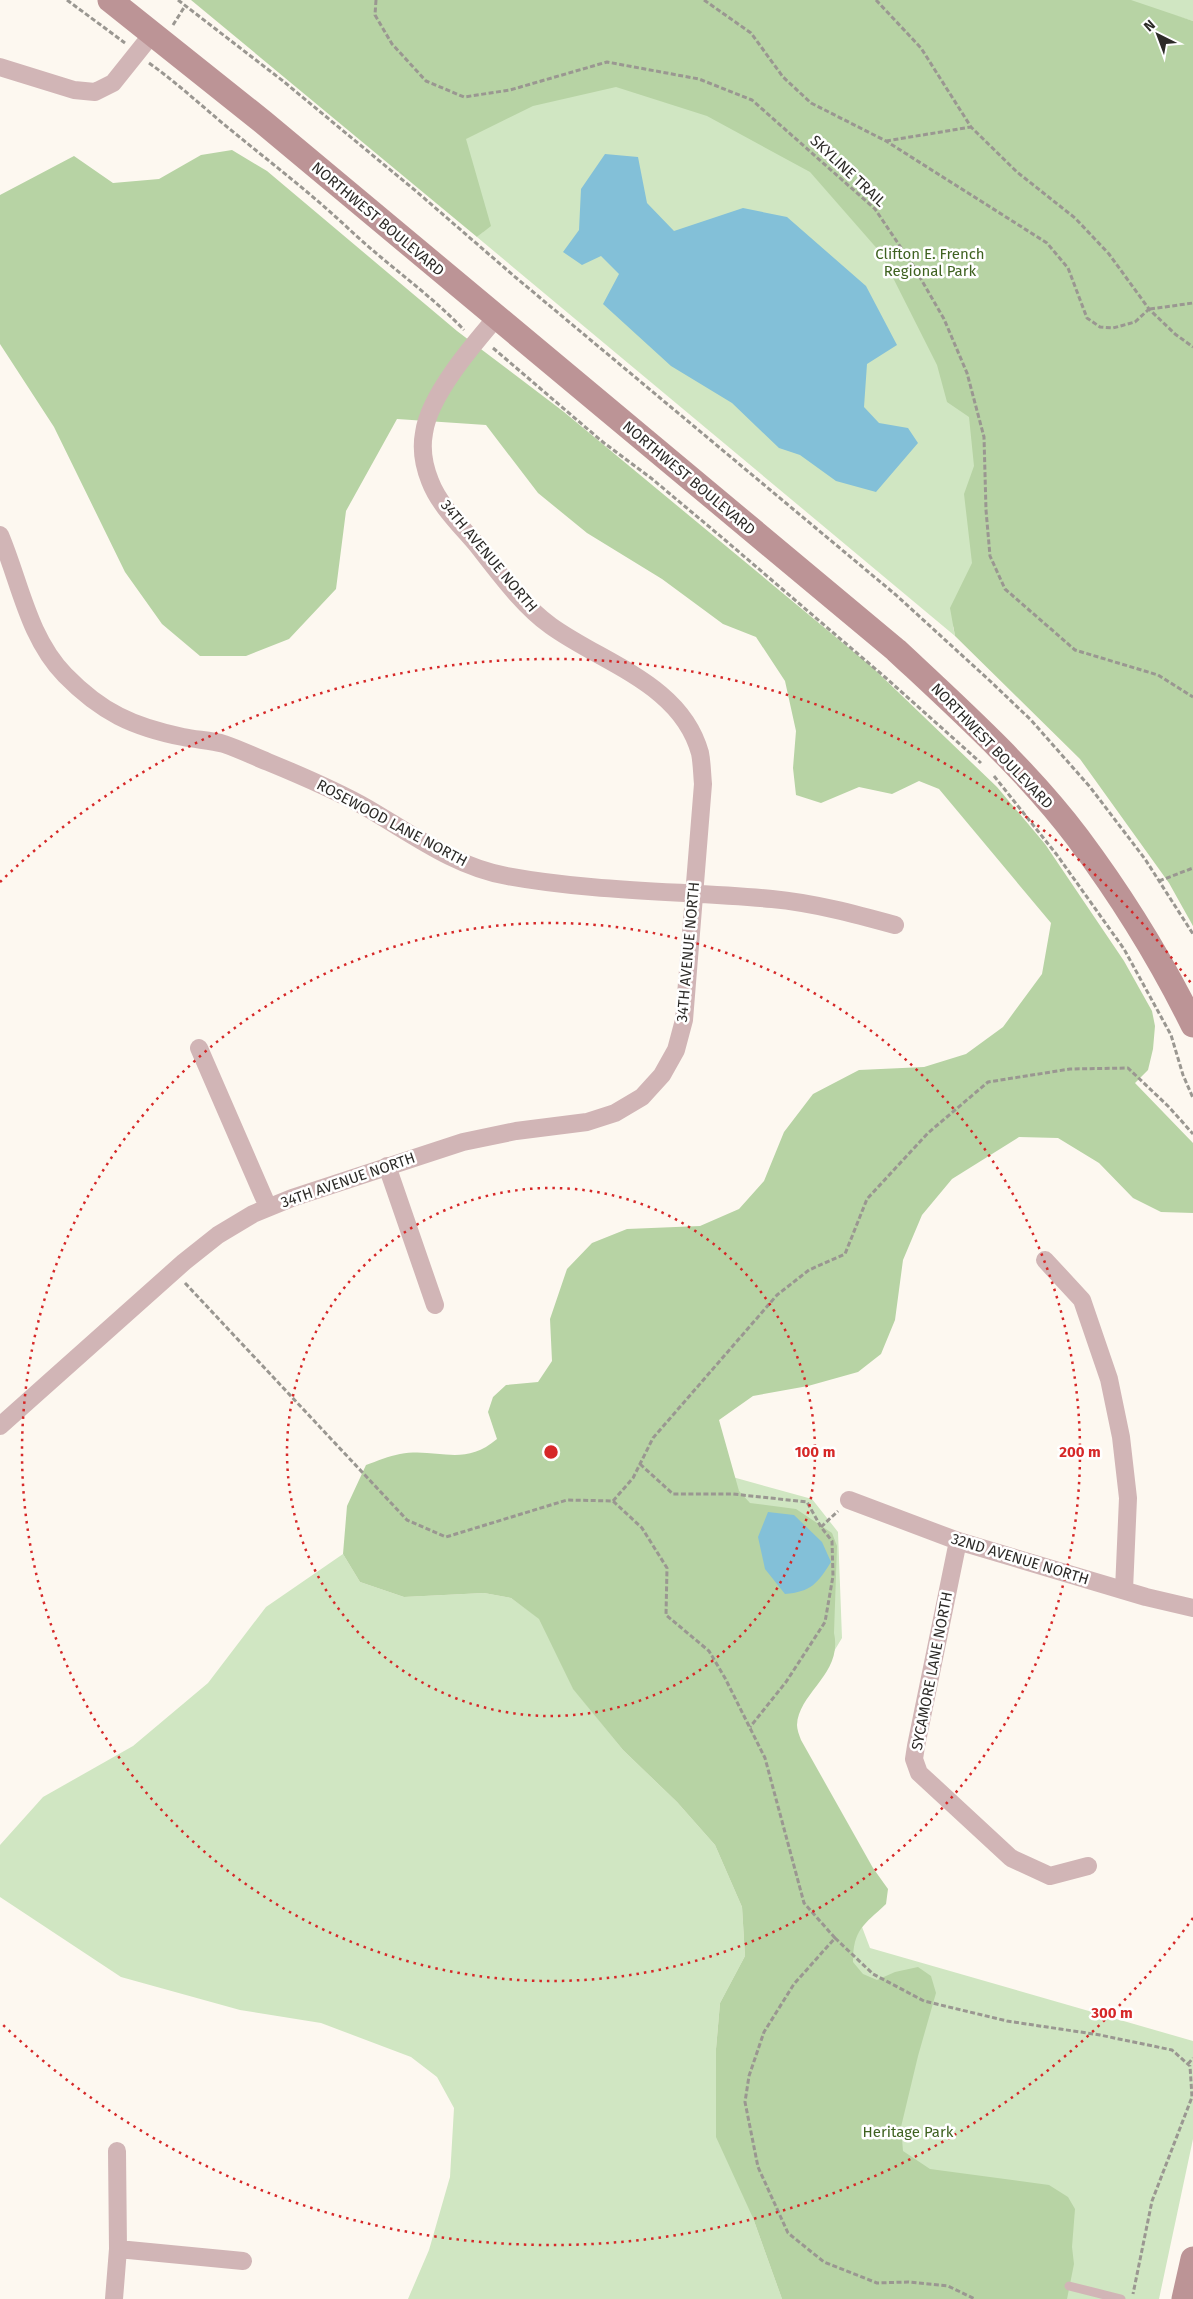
<svg xmlns="http://www.w3.org/2000/svg" width="1193" height="2299" font-family="'Fira Sans',sans-serif">
<style>
.green{fill:#d0e6c2}
.forest{fill:#b7d3a4}
.water{fill:#83c0d8}
.lines{fill:none;stroke-linecap:round;stroke-linejoin:round}
.path{stroke:#9a9791;stroke-width:3;stroke-dasharray:5 2.5;stroke-linecap:butt}
.lane{stroke:#d1b5b6;stroke-width:9}
.street{stroke:#d1b5b6;stroke-width:18}
.secondary{stroke:#bc9496;stroke-width:25}
.ring{fill:none;stroke:#d62828;stroke-width:2.5;stroke-dasharray:2.5 5}
.labels{text-anchor:middle;dominant-baseline:central;stroke-width:5;stroke-linejoin:round;paint-order:stroke}
.street-label{font-size:15px;fill:#2d2b28;stroke:#fff}
.park-label{font-size:15px;fill:#3f6221;stroke:#fff}
.centre{fill:#d62828;stroke:#fff;stroke-width:2.5}
.ring-label{font-size:15px;text-anchor:middle;font-weight:bold;fill:#d62828;stroke:#fff;stroke-width:5;stroke-linejoin:round;paint-order:stroke}
</style>
<rect width="100%" height="100%" fill="#fdf8f0"/>
<path class="green" d="M196,0H1193V21L1173,15L1193,24V926L1176,881L1106,781L953,626L955,636L477,237L483,232Z
M711,1471L812,1499L838,1532L842,1638L787,1729L870,1948L1193,2041V2139L1159,2299H882L764,1917Z
M343,1554L360,1582L404,1597L484,1593L511,1598L540,1619L573,1688L623,1750L677,1802L715,1845L742,1907L745,1956L720,2003L716,2049L753,2218L782,2299H408L429,2250L450,2177L454,2108L437,2077L411,2057L321,2023L240,2010L121,1977L0,1897V1845L43,1797L133,1746L208,1683L266,1607Z"/>
<path class="forest" d="M191,0H1131L1193,21V926L1169,883L1080,759L955,636L950,608L972,563L964,494L974,466L969,417L947,402L937,365L880,252L810,172L707,116L616,87L533,106L466,139L491,226L477,237Z
M232,150L267,171L457,331L564,412L872,667L997,787L1045,844L1124,961L1152,1011L1155,1026L1153,1049L1148,1070L1135,1083L1193,1143V1213L1161,1212L1133,1198L1099,1163L1058,1138L1019,1137L952,1179L922,1215L903,1260L895,1320L881,1354L858,1372L808,1386L753,1396L719,1420L739,1491L750,1503L796,1509L832,1533L837,1546L834,1633C843,1674 799,1692 797,1725C797,1729 799,1735 801,1740L873,1868L888,1889L886,1904C864,1925 853,1929 853,1962L863,1974L877,1980L895,1972L918,1967L931,1976L936,1993L918,2056L901,2127L903,2151L930,2169L1049,2185L1068,2197L1075,2209L1072,2247L1074,2264L1067,2299H782L753,2218L716,2137V2049L720,2003L745,1956L742,1907L715,1845L677,1802L623,1750L573,1689L539,1619L511,1598L484,1593L404,1597L360,1582L343,1554L347,1506L366,1465C377,1461 389,1456 400,1454C437,1447 463,1468 497,1439L488,1412L493,1397L506,1385L538,1382L552,1361L550,1319L567,1269L592,1243L627,1229L700,1226L739,1209L764,1181L784,1132L813,1094L859,1070L924,1067L966,1054L1003,1027L1042,974L1051,923L939,789L919,781L892,794L859,787L821,803L796,795L793,768L796,731L785,681L756,637L723,624L662,579L587,533L538,493L486,425L397,419L346,511L336,589L289,639L246,656H200L162,624L125,572L54,427L0,344V195L74,156L113,183L159,179L201,155Z"/>
<path class="water" d="M605,154L638,157L647,203L674,231L743,208L787,217L866,286L897,345L867,364L864,407L879,423L908,428L918,443L876,492L836,481L800,455L779,448L732,403L671,366L603,304L619,274L601,256L582,265L563,252L579,230L581,189Z
M768,1512L794,1515L822,1542L831,1562C818,1583 811,1592 785,1594L765,1569L758,1537Z"/>
<g class="lines">
<path class="path" d="M67,0L125,43
M178,0L283,81L417,192L514,276L896,595L989,680L1031,720L1090,787L1145,859L1193,934
M376,0L375,15L392,44L426,81L464,97L510,90L607,62L699,79L752,100L875,209L914,267L944,319L967,373L984,437L986,510L990,556L1005,589L1075,650L1158,675L1193,697
M704,0L751,33L783,77L811,103L886,141L1047,243L1068,268L1087,318L1100,327L1113,328L1135,322L1149,309
M876,0L921,48L971,127L1017,172L1075,218L1109,254L1149,309L1175,334L1193,347
M173,25L185,6
M149,63C180,85 207,111 237,135C275,166 314,196 350,230C387,265 429,293 464,330
M886,141L971,127
M1150,309L1193,303
M493,348L604,443L651,478L725,540L886,678L981,763
M994,776L1057,855L1124,949L1171,1035L1183,1075L1193,1098
M1159,881L1193,868
M185,1283L407,1520L446,1537L567,1500L613,1501L642,1528L667,1568L666,1615L709,1651L725,1678L765,1758L804,1903L835,1938L794,1984L764,2032L749,2076L745,2102L758,2167L788,2233L824,2262L877,2283L908,2282L948,2286L975,2299
M640,1464L673,1494H733L807,1502L821,1527L832,1541L833,1576L825,1622L786,1682L750,1727
M613,1501L633,1478L653,1438L777,1295L809,1270L845,1254L867,1199L928,1133L988,1082L1070,1069L1128,1068L1169,1107L1193,1134
M821,1527L838,1511
M835,1938L873,1974L924,2001L1007,2021L1100,2035L1172,2050L1190,2066L1192,2097L1152,2201L1133,2294
M1188,2064L1193,2058"/>
<path class="lane" d="M1069,2286L1121,2299"/>
<path class="street" d="M0,67L74,90L95,92L113,83L153,33
M0,535C20,582 28,637 65,675C101,712 133,727 183,737C197,740 211,740 224,744C239,749 253,756 268,762C302,776 335,790 367,808C412,834 455,867 507,876C594,892 684,891 772,899C814,903 855,914 895,925
M199,1048L268,1207
M387,1166L435,1305
M1045,1260L1082,1300L1109,1379L1121,1437L1128,1498L1124,1590
M0,1426L184,1262L218,1235L253,1214L292,1198L463,1142L516,1131L587,1122L615,1113L642,1097L662,1075L676,1050L684,1020L703,784C702,774 702,763 700,753C681,684 604,664 551,626C522,605 499,573 477,545C461,526 439,505 430,481C424,466 421,449 424,433C429,396 472,346 496,318
M849,1500L958,1541L1146,1597L1193,1608
M958,1541L916,1746L914,1759L919,1773L1011,1858L1050,1876L1088,1866
M118,2249L243,2261
M114,2299L118,2249L117,2151"/>
<path class="secondary" d="M110,0L263,122L896,650C958,708 1027,770 1078,838C1122,897 1161,960 1193,1025
M1184,2299L1193,2259"/>
</g>
<g class="ring">
<circle cx="551" cy="1452" r="264"/>
<circle cx="551" cy="1452" r="529"/>
<path d="M1193 1918A793 793 0 0 1 0 2022M0 882A793 793 0 0 1 1193 986"/>
</g>
<g class="labels">
<g class="street-label">
<text transform="translate(848 171) rotate(43)">SKYLINE TRAIL</text>
<text transform="translate(378 219) rotate(40)">NORTHWEST BOULEVARD</text>
<text transform="translate(689 478) rotate(40)">NORTHWEST BOULEVARD</text>
<text transform="translate(489 556) rotate(50)">34TH AVENUE NORTH</text>
<text transform="translate(992 746) rotate(46)">NORTHWEST BOULEVARD</text>
<text transform="translate(392 823) rotate(28)">ROSEWOOD LANE NORTH</text>
<text transform="translate(688 952) rotate(-85)">34TH AVENUE NORTH</text>
<text transform="translate(348 1180) rotate(-19)">34TH AVENUE NORTH</text>
<text transform="translate(1020 1559) rotate(17)">32ND AVENUE NORTH</text>
<text transform="translate(932 1671) rotate(-79)">SYCAMORE LANE NORTH</text>
</g>
<g class="park-label">
<text x="930" y="254">Clifton E. French<tspan x="930" dy="17">Regional Park</tspan></text>
<text x="908" y="2132">Heritage Park</text>
</g>
</g>
<circle cx="551" cy="1452" r="8" class="centre"/>
<g class="ring-label">
<text x="815" y="1457">100 m</text>
<text x="1080" y="1457">200 m</text>
<text x="1112" y="2018">300 m</text>
</g>
<g transform="translate(1158 35) rotate(318)" stroke="#ffffff" stroke-width="4" paint-order="stroke">
<path d="M0-4L9 19L0 12L-9 19Z" fill="#2d2b28"/>
<text y="-8" font-size="14" font-weight="bold" text-anchor="middle" fill="#2d2b28">N</text>
</g>
</svg>
